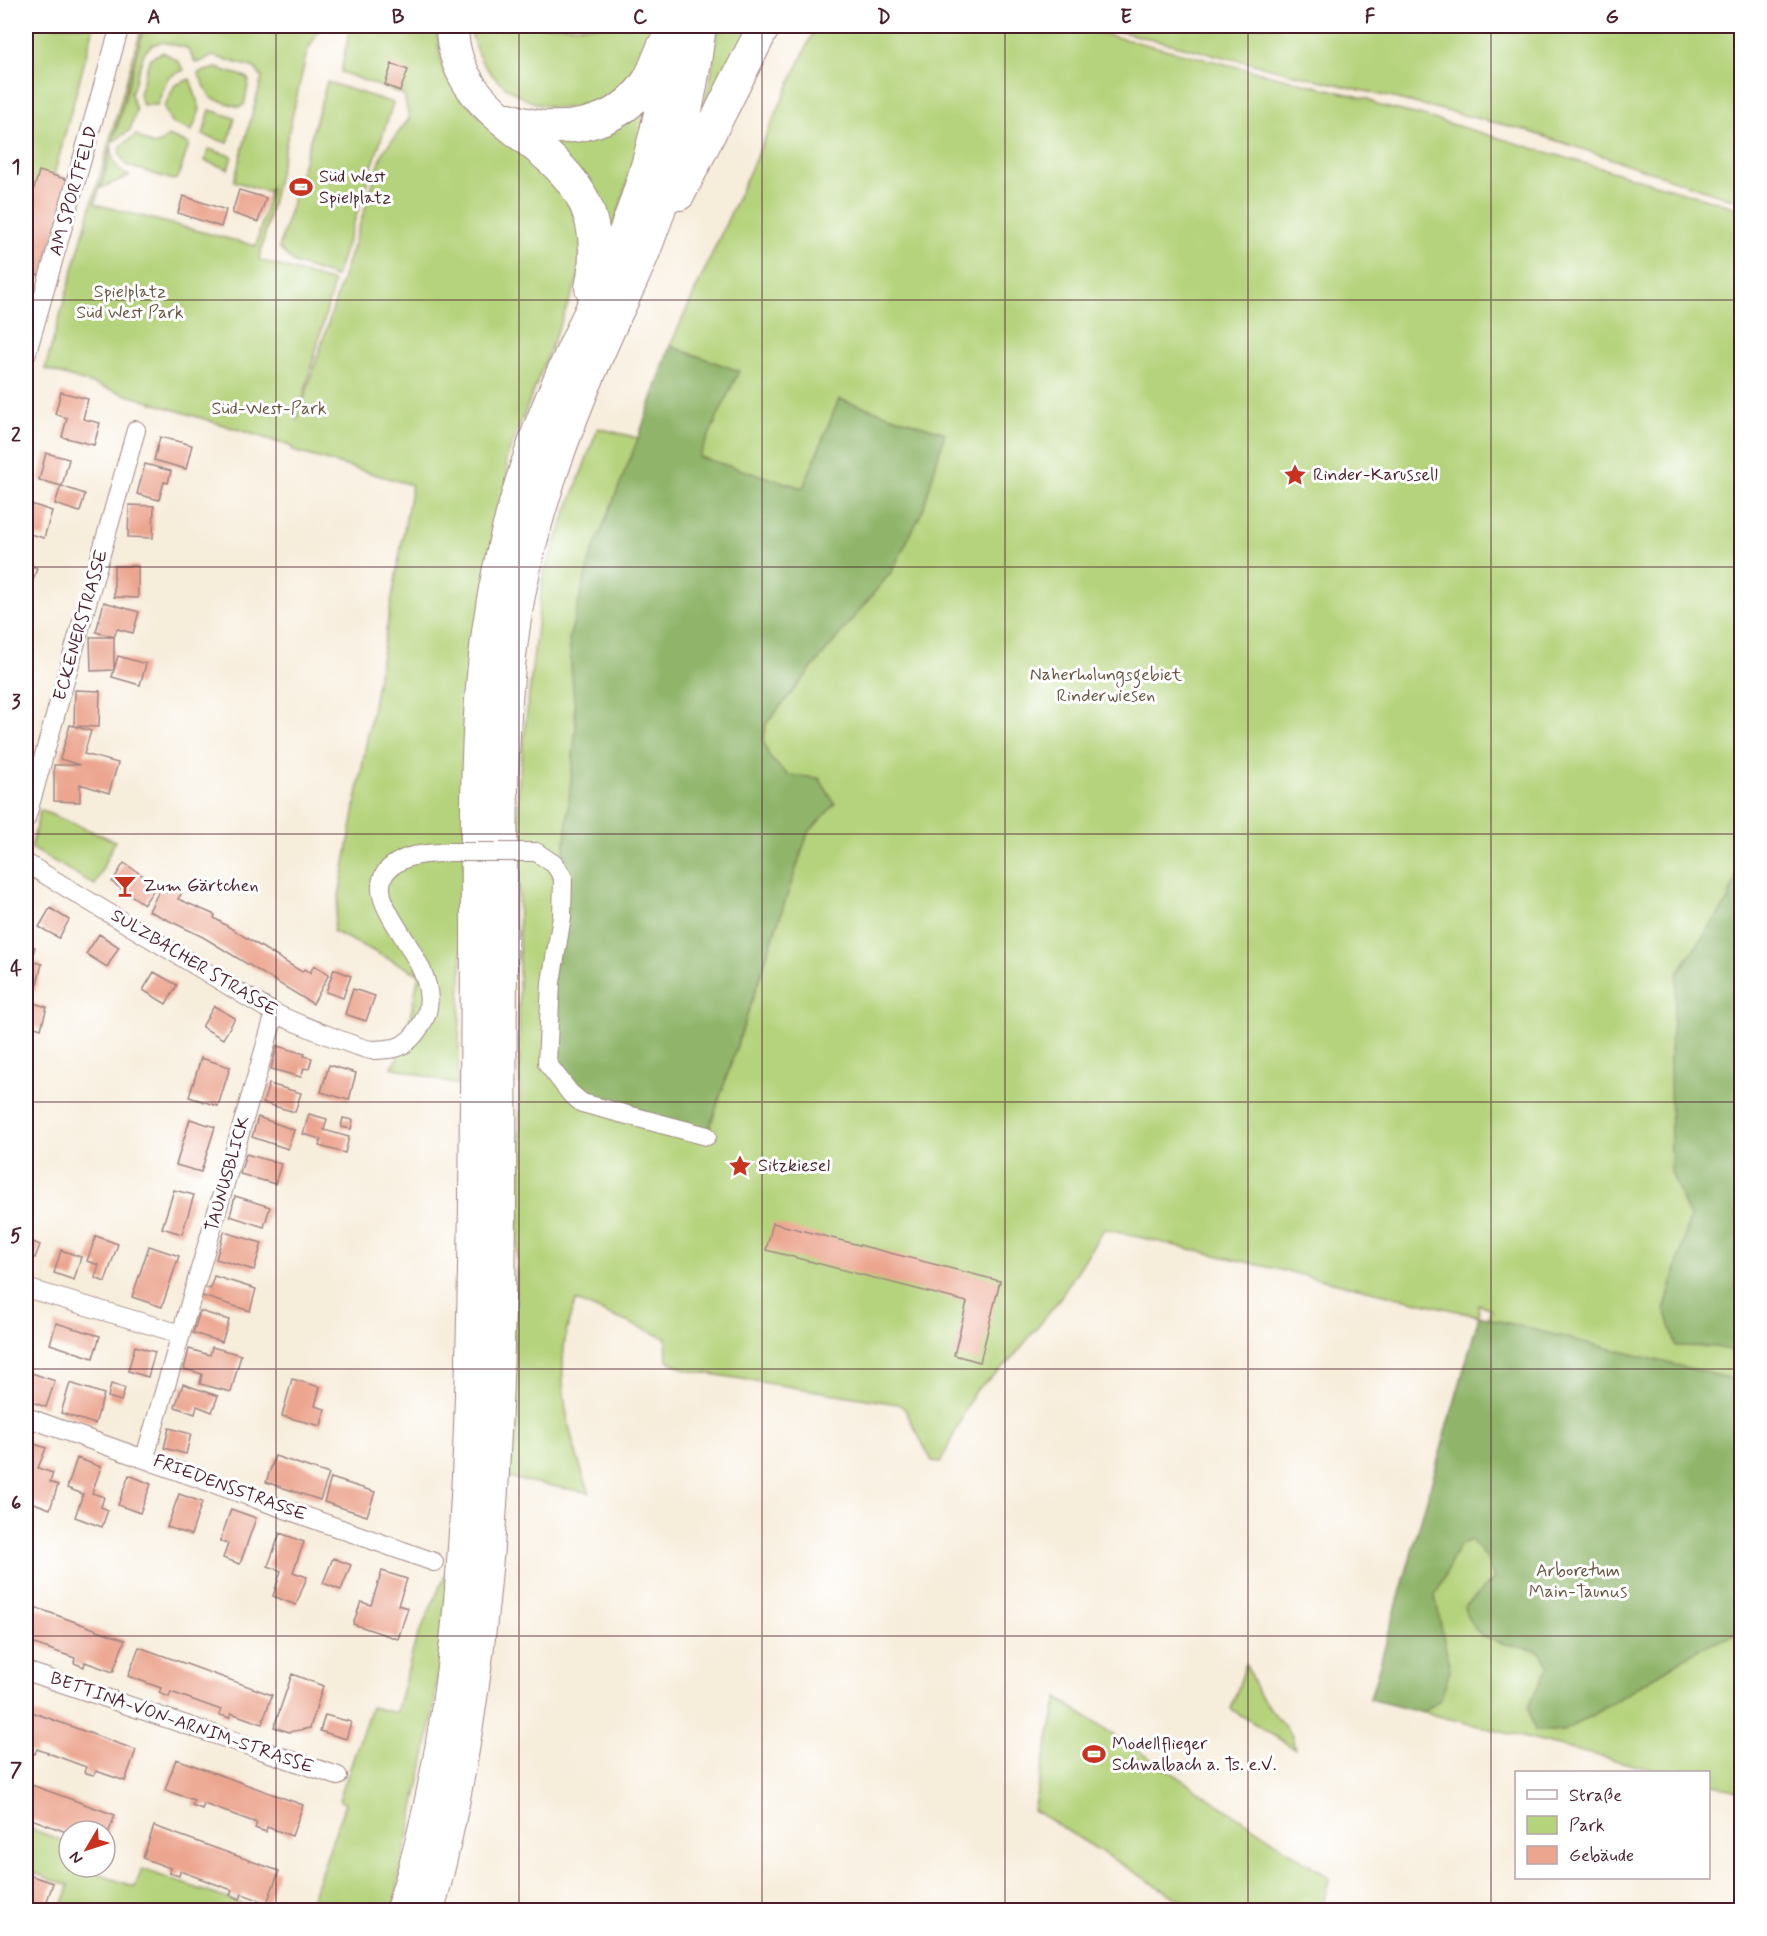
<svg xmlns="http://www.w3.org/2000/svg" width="1767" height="1936" font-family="Mynerve,sans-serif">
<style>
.green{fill:#b5d37b;stroke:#807953;stroke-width:1.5;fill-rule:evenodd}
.forest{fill:#90b56b;stroke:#6d6a4b;stroke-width:1.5}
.building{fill:#eca690}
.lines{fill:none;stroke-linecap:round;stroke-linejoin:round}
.minor-casing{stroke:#a08683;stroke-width:20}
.trunk-casing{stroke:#a08683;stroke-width:34}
.minor{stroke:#fff;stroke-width:18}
.trunk{stroke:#fff;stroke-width:32}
.minor-bridge-casing{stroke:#a08683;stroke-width:20;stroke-linecap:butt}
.minor-bridge{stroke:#fff;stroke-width:18}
.grid{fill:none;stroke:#4a1f2b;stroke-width:1.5;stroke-opacity:0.55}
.labels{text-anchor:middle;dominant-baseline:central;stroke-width:6;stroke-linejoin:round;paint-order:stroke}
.poi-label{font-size:18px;fill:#4a1f2b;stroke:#fff;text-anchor:start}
.street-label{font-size:18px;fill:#4a1f2b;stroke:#fff}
.park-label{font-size:18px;fill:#6a5543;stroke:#fff}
.neatline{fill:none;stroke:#4a1f2b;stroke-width:2}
.grid-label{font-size:20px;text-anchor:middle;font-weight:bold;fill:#4a1f2b}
</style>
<rect width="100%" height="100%" fill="#fff"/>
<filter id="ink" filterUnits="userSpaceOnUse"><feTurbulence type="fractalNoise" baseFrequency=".0167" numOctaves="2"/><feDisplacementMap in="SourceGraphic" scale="12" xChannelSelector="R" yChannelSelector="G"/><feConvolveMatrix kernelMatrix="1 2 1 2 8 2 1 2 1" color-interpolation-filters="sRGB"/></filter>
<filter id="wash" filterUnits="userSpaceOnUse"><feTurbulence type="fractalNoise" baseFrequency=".008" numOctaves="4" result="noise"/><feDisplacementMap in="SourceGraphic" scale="24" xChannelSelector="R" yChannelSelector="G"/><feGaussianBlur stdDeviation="1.35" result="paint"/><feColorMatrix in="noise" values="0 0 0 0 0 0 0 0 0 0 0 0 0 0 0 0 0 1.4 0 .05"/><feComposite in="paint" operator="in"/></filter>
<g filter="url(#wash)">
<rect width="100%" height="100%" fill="#f7eddb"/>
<path class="green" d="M26,26H94L54,175L69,180L42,276L27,272L26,275Z
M142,26H321L307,52L259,260L334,282L297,421L383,152L409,119L404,95L341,72L350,26H436L443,71L461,97L487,123L557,178L583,230L578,279L506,460L508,480L467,767L458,1085L392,1067L405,1043L419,974L333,931L412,485L294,451L290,446L45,369ZM144,27L113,142L130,130L136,111L131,94L144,53L152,45L162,42L187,48L196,63L213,56L255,68L262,78L234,181L268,192L271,186L256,246L95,204Z
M471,26H655C639,97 567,134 506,87C484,70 473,52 471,26Z
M718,26H752L696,138L711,74Z
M816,26H1071L1368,99L1377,105L1427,117L1741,209V1792L1709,1784L1708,1772H1662L1370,1699L1491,1309L1478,1304L1479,1316L1104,1229L1057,1303L1010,1361L974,1392L941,1462L932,1461L904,1408L898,1404L686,1370L667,1360L666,1338L576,1301C550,1362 567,1435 590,1493L508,1478L520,1180L518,788L543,575L598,428L638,438L679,350L670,346Z
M1097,26H1741V202L1525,130Z
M163,52L178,61L184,70L168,77L157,105H143L139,94L150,58Z
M216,68L246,77L249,81L244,105L239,107L211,98L198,73Z
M190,79L200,109L192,131L171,123L164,107L175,85Z
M327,82L393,103L336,277L294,263L279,248Z
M653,86L648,114L601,269L533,131Z
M210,110L235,118L228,143L203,135Z
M136,135L152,145L161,143L168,136L189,144L178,178L173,180L126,165L119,153L122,145Z
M112,147C112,161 116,170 129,176L101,188Z
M208,149L232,156L228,169L205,161Z
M40,810L115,841L95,885L31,848Z
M450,1564L433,1717L393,1910H308L345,1804L339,1800L371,1707L396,1713L415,1643Z
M1246,1664L1258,1693L1292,1736L1295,1749L1231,1709Z
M1058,1698L1330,1878L1321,1910H1196L1033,1810Z
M26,1827L69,1843V1867H88L87,1870L135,1887L142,1869L259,1910H61L69,1886L26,1870Z"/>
<path class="forest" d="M670,346L739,371L699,457L803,488L839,399L945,433L923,510L892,571L766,724L763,741L770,758L788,775L819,778L835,804L808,833L707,1136L570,1093L546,1043L576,726L569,639L591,556L638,439Z
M1741,860L1742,1353H1741L1716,1347L1676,1346L1665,1308L1690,1218L1671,1172L1670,1050L1678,972L1728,901Z
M1479,1316L1741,1381V1633L1700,1648L1595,1714L1563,1731H1535L1528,1707L1549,1665L1540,1652C1506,1642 1475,1647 1464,1607L1494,1579L1486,1557L1471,1540L1459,1546L1435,1596L1450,1670L1441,1699L1423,1713L1370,1699Z"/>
<g id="blocks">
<path class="building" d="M392,64L408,70L400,91L385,85Z
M39,171L69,180L42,276L26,272V218Z
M239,190L266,198L258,222L232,213Z
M183,196L226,210L221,227L178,213Z
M61,392L88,399L83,419L100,423L94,445L62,437L67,418L55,414Z
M160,437L192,445L186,469L154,460Z
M46,453L69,459L62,486L39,480Z
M145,464L171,471L168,483L164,482L159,500L137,494Z
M61,486L85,494L80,512L55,504Z
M31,504L52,511L44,538L26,533Z
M129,505L154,506L153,538L128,537Z
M26,564L37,568L28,596L26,595Z
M114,566H138V598L114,597Z
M104,602L139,612L133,633L117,629L114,637L96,632Z
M90,637H114V670L91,671Z
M118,656L146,664L140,685L112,677Z
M75,690L100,691L99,727L74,726Z
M70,725L91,731L84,754L118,763L109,793L80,784V802L54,801V765H80L60,759Z
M124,863L157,885L144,904L112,882Z
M170,886L182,892L178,899L215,915L214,918L302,972L304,969L310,973L314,965L329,974L313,1004L203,937L149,911L160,889L167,893Z
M50,908L69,920L59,938L39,927Z
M99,934L119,947L107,967L86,954Z
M26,944L35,947L31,961L42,964L35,992L26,989Z
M334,969L351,976L343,998L326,992Z
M154,972L177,985L166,1004L143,990Z
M353,989L375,996L366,1021L345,1014Z
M26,1001L47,1007L41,1029L26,1024Z
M214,1006L235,1018L223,1039L202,1027Z
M277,1046L305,1054L304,1056L312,1058L309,1069L304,1068L301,1077L271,1069Z
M201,1058L230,1067L218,1106L189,1097Z
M329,1065L356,1073L349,1100L321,1092Z
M269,1084L301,1093L295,1112L263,1103Z
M309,1114L327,1119L324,1130L349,1137L345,1153L319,1146L321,1139L303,1134Z
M258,1117L294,1130L288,1149L252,1137Z
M343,1118L353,1120L351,1129L341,1127Z
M190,1119L215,1127L201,1172L176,1165Z
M246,1154L281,1164L275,1184L240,1174Z
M174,1190L194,1195L182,1234L162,1228Z
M235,1196L270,1207L264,1227L230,1216Z
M773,1223L1000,1281L980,1362L954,1355L967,1302L766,1250Z
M224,1232L262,1243L254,1270L216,1259Z
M96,1236L118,1244L105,1282L95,1278L99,1265L87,1261Z
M26,1239L40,1245L35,1258L26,1255Z
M149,1246L179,1256L162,1307L132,1297Z
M61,1250L81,1257L74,1280L54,1273Z
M214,1276L256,1289L250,1311L202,1296L204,1287L210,1289Z
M200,1311L229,1320L222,1342L193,1333Z
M56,1323L100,1336L93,1358L50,1344Z
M135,1346L155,1352L148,1377L128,1371Z
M212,1347L241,1355L231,1392L200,1384L202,1374L184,1369L189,1349L210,1355Z
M26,1371L55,1381L46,1407L26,1400Z
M292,1379L320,1387L315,1406L325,1409L321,1426L282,1416Z
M70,1383L104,1394L95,1424L61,1413Z
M111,1384L125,1388L121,1401L108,1397Z
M183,1384L218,1396L212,1412L197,1406L195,1414L175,1407Z
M169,1428L191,1434L186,1454L164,1448Z
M26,1441L46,1448L38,1468L53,1473L50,1482L58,1485L50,1509L26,1500L31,1486L26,1484Z
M275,1456L329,1474L320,1500L266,1482Z
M77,1458L101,1467L92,1493L104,1497L101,1507L108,1510L102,1527L75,1517L83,1494L67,1488Z
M129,1475L151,1484L140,1513L118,1505Z
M331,1478L375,1492L367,1516L324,1502Z
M179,1494L202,1502L191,1535L167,1527Z
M231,1509L256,1518L240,1564L223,1558L228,1544L220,1541Z
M280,1533L304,1542L293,1572L307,1577L296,1605L273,1596L281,1571L268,1566Z
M333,1558L351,1565L341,1590L323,1583Z
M382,1571L407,1579L398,1605L408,1608L398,1639L353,1624L361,1602L371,1605Z
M26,1604L125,1640L113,1672L85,1662L84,1667L74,1663L75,1658L26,1641Z
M139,1647L272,1695L262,1724L231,1713L229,1718L224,1716L219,1715L221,1710L171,1692L169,1697L159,1693L161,1688L128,1676Z
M292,1674L323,1686L310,1728L289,1732L274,1727Z
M26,1710L136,1750L125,1781L96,1771L94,1775L89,1774L84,1772L86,1767L37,1749L35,1754L26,1750Z
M325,1715L351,1722L346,1739L320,1731Z
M176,1759L303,1805L292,1836L267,1827L266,1832L260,1830L255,1828L257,1823L204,1804L202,1809L192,1805L194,1800L165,1790Z
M26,1783L115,1815L105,1842V1831H69V1839L64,1837L66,1832L26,1817Z
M154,1826L279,1871L267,1903L242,1894L240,1899L230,1895L232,1890L180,1871L179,1876L169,1873L170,1868L143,1858Z
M26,1874L53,1883L44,1910H26Z"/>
</g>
</g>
<g filter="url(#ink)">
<use href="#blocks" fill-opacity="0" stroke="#a08683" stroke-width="1.5"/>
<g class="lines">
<g class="minor-casing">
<path id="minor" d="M26,356L120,26
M26,819L136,430
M536,852L554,864L563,877L562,917L551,982L547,1063L570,1093L582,1103L707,1136
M26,863C81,896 137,930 193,964C220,980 247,998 275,1013C288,1020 360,1049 372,1050C379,1050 388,1049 395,1048C407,1045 415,1035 421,1025C461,964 330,892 404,859C417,853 435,854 449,852
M26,1288L181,1334
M26,1417L434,1562
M145,1457L275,1013
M26,1671L338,1776"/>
</g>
<g class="trunk-casing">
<path id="trunk" d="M452,26C453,147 623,134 591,288
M509,119C557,136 618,128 648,81C654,71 658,58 663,47
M679,194L764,26
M402,1910C455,1745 466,1567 471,1395C476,1244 476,1092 477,941C477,838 474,734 488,632C497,565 514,499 537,435C562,366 598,301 625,232C651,165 666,96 675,26
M428,1910C511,1604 498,1284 501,970C502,858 498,743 513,632C527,530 563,432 605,338C619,306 636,274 648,241C675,171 691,99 700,26"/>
</g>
<use href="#minor" class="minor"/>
<use href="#trunk" class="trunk"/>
<g class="minor-bridge-casing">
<path id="minor-bridge" d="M449,852H536"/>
</g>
<use href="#minor-bridge" class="minor-bridge"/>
</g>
</g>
<path class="grid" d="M276,26V1910M519,26V1910M762,26V1910M1005,26V1910M1248,26V1910M1491,26V1910M26,300H1742M26,567H1742M26,834H1742M26,1102H1742M26,1369H1742M26,1636H1742"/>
<defs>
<g id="stadium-bare" transform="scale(1.8)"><path d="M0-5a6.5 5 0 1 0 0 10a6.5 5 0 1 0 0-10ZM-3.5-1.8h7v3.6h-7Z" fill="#c8321e" stroke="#fff" stroke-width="2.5" paint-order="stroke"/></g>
<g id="sight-bare" transform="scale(1.8)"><path d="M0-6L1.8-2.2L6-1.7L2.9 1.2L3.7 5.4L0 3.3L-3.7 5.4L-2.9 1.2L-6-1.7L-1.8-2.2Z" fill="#c8321e" stroke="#fff" stroke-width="2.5" paint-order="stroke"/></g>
<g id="bar-bare" transform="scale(1.8)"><path d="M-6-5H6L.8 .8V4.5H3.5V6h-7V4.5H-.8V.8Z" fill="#c8321e" stroke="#fff" stroke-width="2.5" paint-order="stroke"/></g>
</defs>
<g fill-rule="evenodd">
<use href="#stadium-bare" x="301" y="187"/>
<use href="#sight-bare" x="1295" y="475"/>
<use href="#bar-bare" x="125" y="886"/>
<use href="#sight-bare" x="740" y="1166"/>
<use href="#stadium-bare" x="1094" y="1754"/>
</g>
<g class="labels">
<g class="poi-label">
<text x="319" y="177">Süd West<tspan x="319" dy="21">Spielplatz</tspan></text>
<text x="1313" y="475">Rinder-Karussell</text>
<text x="143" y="886">Zum Gärtchen</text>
<text x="758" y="1166">Sitzkiesel</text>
<text x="1112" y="1744">Modellflieger<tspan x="1112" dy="21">Schwalbach a. Ts. e.V.</tspan></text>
</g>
<g class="street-label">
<text transform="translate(74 191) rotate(-74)">AM SPORTFELD</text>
<text transform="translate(81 625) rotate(-74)">ECKENERSTRASSE</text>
<text transform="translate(194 963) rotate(31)">SULZBACHER STRASSE</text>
<text transform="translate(228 1174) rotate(-74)">TAUNUSBLICK</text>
<text transform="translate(230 1488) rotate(20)">FRIEDENSSTRASSE</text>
<text transform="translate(182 1723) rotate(19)">BETTINA-VON-ARNIM-STRASSE</text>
</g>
<g class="park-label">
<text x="130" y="292">Spielplatz<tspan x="130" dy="21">Süd West Park</tspan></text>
<text x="269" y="409">Süd-West-Park</text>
<text x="1106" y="675">Naherholungsgebiet<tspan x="1106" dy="21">Rinderwiesen</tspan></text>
<text x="1578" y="1571">Arboretum<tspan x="1578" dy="21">Main-Taunus</tspan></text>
</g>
</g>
<rect width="1767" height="1936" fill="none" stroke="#fff" stroke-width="66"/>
<rect x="1515" y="1771" width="195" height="108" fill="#ffffff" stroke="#b7a5aa" stroke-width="1.5"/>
<rect x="1527" y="1790" width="30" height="9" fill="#ffffff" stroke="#b7a5aa" stroke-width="1.5"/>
<text x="1569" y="1801" font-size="18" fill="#4a1f2b">Straße</text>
<rect x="1527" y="1816" width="30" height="18" fill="#b5d37b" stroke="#b7a5aa" stroke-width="1.5"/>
<text x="1569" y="1831" font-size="18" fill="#4a1f2b">Park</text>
<rect x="1527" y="1846" width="30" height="18" fill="#eca690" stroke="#b7a5aa" stroke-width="1.5"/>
<text x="1569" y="1861" font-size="18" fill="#4a1f2b">Gebäude</text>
<g transform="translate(87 1849) rotate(231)"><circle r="28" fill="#ffffff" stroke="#b7a5aa" stroke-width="1.5"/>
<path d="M0-4.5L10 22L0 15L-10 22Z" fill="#c8321e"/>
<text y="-9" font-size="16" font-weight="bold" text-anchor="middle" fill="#4a1f2b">N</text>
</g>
<rect x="33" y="33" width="1701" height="1870" class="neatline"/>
<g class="grid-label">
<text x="154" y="23">A</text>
<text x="398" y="23">B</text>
<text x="640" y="23">C</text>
<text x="884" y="23">D</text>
<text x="1126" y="23">E</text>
<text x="1370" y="23">F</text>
<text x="1612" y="23">G</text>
<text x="16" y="173">1</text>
<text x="16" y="441">2</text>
<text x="16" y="708">3</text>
<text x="16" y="975">4</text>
<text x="16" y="1242">5</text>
<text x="16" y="1509">6</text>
<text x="16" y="1776">7</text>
</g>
</svg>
